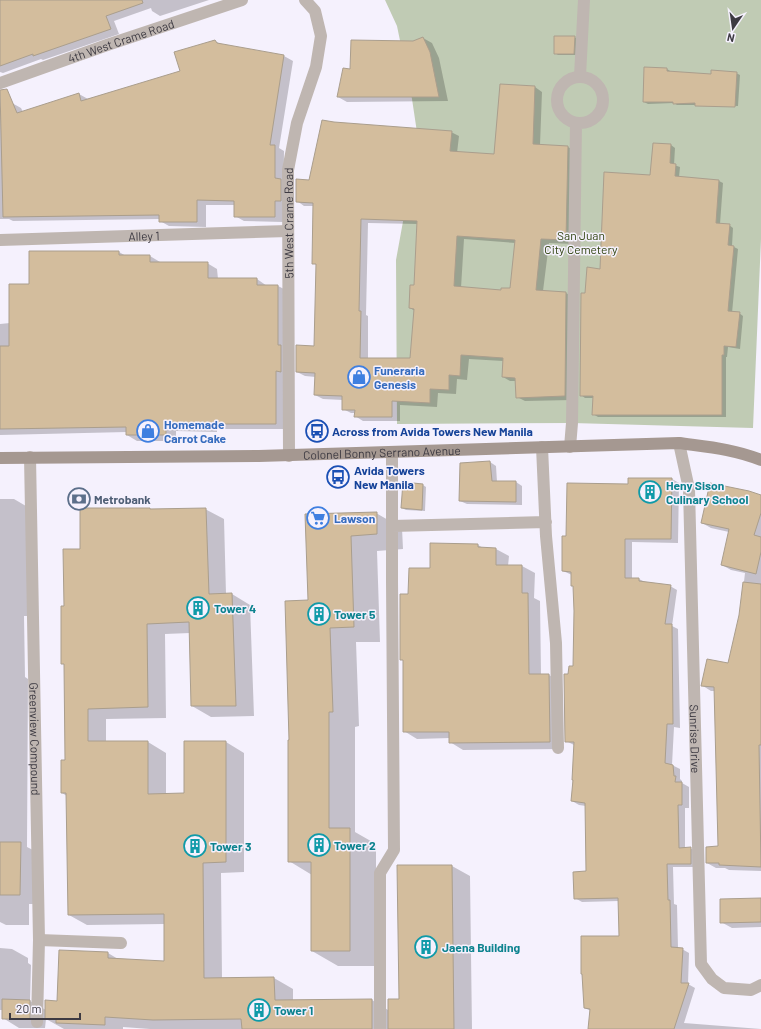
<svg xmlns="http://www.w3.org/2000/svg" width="761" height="1029" font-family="Barlow,sans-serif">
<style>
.green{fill:#c0cbb4}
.shadow{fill:#0003;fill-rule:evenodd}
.building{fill:#d3bd9d;stroke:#aa9e8d;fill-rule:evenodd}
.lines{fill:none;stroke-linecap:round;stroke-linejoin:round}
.service{stroke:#bfb6b1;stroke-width:12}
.minor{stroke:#bfb6b1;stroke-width:12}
.secondary{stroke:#a59891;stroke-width:12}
.labels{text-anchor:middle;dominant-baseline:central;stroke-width:3;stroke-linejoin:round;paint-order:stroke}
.street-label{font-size:12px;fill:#3d3a42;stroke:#f5f1fd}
.park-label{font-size:12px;fill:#2c400b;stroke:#f5f1fd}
.shop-label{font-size:12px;font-weight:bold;fill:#366cbe;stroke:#f5f1fd;text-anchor:start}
.transit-label{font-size:12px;font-weight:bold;fill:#164399;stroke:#f5f1fd;text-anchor:start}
.culture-label{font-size:12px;font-weight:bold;fill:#0d838f;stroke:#f5f1fd;text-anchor:start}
.service-label{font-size:12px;font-weight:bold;fill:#4e5e75;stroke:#f5f1fd;text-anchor:start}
</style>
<rect width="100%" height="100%" fill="#f5f1fd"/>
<path class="green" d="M385,0H761V239L753,428L572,423L397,424L396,260L418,139L412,99L397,26Z"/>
<path class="shadow" d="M0,0H209L160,16L152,11L151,8L114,21L119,34L43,60L41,59L3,73L0,72Z
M574,37L578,39L577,55H558L555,53Z
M423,38L432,43L439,58L448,101L347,102L338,97L351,71Z
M215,41L224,46L284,56L293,61L279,148L284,151L283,222L244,221L235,216V205H206V227L169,226L160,221V219L13,221L9,219H0V108L12,103L21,108L23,112L79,94L88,99L181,72Z
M645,68L667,69L670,71V72L712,75L736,73L740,75L738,106L698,105V106L695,105H677L674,103L648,104L644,102Z
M535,87L542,92L540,145L568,147L575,151L574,244L549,243L543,291L566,293L573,297L572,400L525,401L517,397V381H510L503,377V361L469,359L467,380L457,379L456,394L438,393L437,407L400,405V421H363L355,416V413H351L343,409V400L323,399L315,395L316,377L305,376L297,372L315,347L317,265L313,263L314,206H304L297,201L310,181L334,123L451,132L459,136L457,153L495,155ZM368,223L418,224L415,286L410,308L415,311L411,359H368V316L366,315ZM464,239L516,243L511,289L502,291L461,288Z
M671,145L675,148L674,165L680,167L679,177L719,181L723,183L720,224L729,225L733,228L732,246L738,249L732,313H739L743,316L740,349L728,347L727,357H726V417H598L593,414L594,398H585L581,395L586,294L601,270L651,176Z
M30,252H119L126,256H150L160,262V263H207L217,269L218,279H257L267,286H278L288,291L286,429H217V432L176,431V441H137L127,435V432L0,435V324L10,323L30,285Z
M490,462L496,466L497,482H516L522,486V505L467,504L460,501Z
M672,479L679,483L678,543L632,542V579H639L645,582L670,586L677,590L672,626L678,629L680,728L674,727L672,765L680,769V779L682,781V783L689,787V808H685V849L690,848L697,852V867H673L674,904L677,905L678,948L682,949L689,953L688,984L695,988L684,1023L761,1029H589L591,1011L585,1008L620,937L619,901L582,902L575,898L587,872L586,806L579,805L572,801L574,745L566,741L569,674L574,667L575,586L572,575L563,571L567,537L629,485Z
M423,485L426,487L425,511L406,510L402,508Z
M761,495V871L729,870L725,868H716L707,863L719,847L715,691H711L703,686L729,664L740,615L745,573L731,570L722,565L729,532L711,528L702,523Z
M0,499H14L31,509L29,616H24L25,677L28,679L27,847L37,852L36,904H29V925H6L0,922Z
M150,509L152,510L205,509L224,519L226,594H232L250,605L254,716L211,717L192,706L190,633L165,634L166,718L106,719V742H148L166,753V795L185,794L226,742L244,753V872L221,873L222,979L274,978L293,989V1001L372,1000L388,1010L400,1000L452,866L470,876L472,1029H150L123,1027V1029H64L46,1019L45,1028H19L3,1018V1010H0V948L12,949L28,958V963L31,965L30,1001L46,1010L58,1002L108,953L118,959L165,962V924L87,925L69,915L67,796L62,793L66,761L65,665L62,663L65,607L81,550Z
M376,513L402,528L403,549L377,551L380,642H356L359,726L355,727V832L376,844V966H338L312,951V875L289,861L290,741L309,601L307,515Z
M478,545L483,548L496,549L509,556L508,566H522L535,573L534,598L540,601L541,675H549L561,682L563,749L463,750L450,742V738L417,739L404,731V661L401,659L409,595L431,569Z
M761,899V927L732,928L721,922Z"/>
<path class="building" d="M0,0H142L143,3L106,16L111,29L33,56V54L0,66Z
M554,36H575L574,54H554Z
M423,37L430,52L439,97H337L343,68L350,69L351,40L413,41Z
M215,40L217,43L284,55L270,145H275V178L281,179V201H275V217H234V201L197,200V222H159V215L3,217L0,90L7,89L17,113L79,93L81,101L180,71L174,52Z
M644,67L667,68V71L711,74V70L737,72L735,107L695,106V103L673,104V102H643Z
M500,84L535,86L533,144L568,146L566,240L541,239L536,290L566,292L565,396L516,398L515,378L502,377L503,358L461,355L460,376L449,375V390L430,389V403L392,401V417H354L355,410H342V396L314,395L315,373L296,372V345L314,346L316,264H312L313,203L296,202V179L309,180L322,120L334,122L452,131L450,151L494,154ZM361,219L417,221L414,285H410L409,308L414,309L410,358H360L361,311H359ZM457,236L515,240L510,288H501V290L454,286Z
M653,143L671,144L670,163L676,164L675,176L719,180L716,223L730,224L728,245L734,246L728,311L740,312L736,347L724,346V355H722V415H592L593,396H580L581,293H585L587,267L600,269L604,172L650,175Z
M29,251H119V255H150V262H208V278H257V285H278V345H281V372L276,371V424H207V427L166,426V435H126V427L0,429V346H9V284H29Z
M490,461L492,481H516V502L459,501L460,463Z
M628,478H672L671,539H625V578H639V581L671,585L665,624H672L673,724H667L665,763L673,765L674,776H676L675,782H682V805H678L679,848L691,847V864H667L668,900H670L671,947L683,948L681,983H689L674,1029H588L590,1009L584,1008L582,974H581V936H619L618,898L574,899L573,872L586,871L585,803L571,801L573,780H572L574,742H565L564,674H568L569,666H573L574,611L573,586H571V572L562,571V536H566L567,483L628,484Z
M403,482L423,484L422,510L401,508Z
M710,483L749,491L761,495V513L754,535L761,537V552L756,574L721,565L729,529L701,523Z
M80,508H150V509L206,508L209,594L232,593L236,706H191L189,622L147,624L148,707L88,709V741H148V794L184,793V741H226V862L203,863L204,978L274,977L275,1000L372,999V1029H242L241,1019L153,1020L105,1017V1025L56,1023V1019H45V1000L57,1001L59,950L108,952V958L164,961V914L68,915L66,793H61V760H65L64,664H61V606H64L63,549H80Z
M377,512V534L351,536L354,627L330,628L333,712H329V828H350V951H311V862H288V740H289L285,601L308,600L305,514Z
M430,543L478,544V547L496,548V565H522V593H528L529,674H549L550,742L449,743V732H403V660H400V594H408L409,568H430Z
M743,582L761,584V745H759L761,867L719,865V863H706V847L718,846L714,687L701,686L707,659L728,663L739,615Z
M0,842H21L20,895H0Z
M397,865H452L454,1029H388V999H399Z
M761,898V922L720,923V899Z
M2,999L30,1000V1019H2Z"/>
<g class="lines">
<path class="service" d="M580,76L584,0
M557 100a23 23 0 1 1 46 0a23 23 0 1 1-46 0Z
M542,447L546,536L556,643L558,748
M570,447L572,423L576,123
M392,526L546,522
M39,940L121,943
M380,1029V873L394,850L392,581V453"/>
<g class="minor">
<path id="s1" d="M0,83L107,45L242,0"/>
<path id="s2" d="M0,240L288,231"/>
<path id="s3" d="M679,443L689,489L701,964L712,979L724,988L751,990L761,985"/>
<path id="s4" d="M289,456L288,170L297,123L316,67L321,36L315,11L305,0"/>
<path id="s5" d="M30,457L39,940L37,1022"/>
</g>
<path class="secondary" id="s6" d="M0,458L259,456L679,443C708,447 734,449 761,460"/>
</g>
<defs>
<g id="shop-ring" transform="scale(1.15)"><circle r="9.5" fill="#f5f1fd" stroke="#3f7fe0" stroke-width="1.5"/><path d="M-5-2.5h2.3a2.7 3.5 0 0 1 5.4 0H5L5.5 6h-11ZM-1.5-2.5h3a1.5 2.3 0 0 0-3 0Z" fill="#3f7fe0"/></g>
<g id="bus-ring" transform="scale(1.15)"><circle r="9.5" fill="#f5f1fd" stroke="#1a4fb4" stroke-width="1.5"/><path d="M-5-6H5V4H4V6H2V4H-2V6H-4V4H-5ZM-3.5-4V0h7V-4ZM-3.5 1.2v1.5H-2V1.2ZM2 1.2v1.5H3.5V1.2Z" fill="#1a4fb4"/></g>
<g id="building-ring" transform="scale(1.15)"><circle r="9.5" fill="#f5f1fd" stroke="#0f9aa8" stroke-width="1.5"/><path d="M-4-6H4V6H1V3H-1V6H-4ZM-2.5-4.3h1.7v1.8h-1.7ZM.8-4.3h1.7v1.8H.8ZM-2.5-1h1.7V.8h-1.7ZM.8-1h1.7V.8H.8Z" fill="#0f9aa8"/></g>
<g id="bank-ring" transform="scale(1.15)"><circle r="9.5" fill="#f5f1fd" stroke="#5c6f8a" stroke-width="1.5"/><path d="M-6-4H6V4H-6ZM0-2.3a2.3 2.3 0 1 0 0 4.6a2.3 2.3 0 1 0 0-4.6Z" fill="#5c6f8a"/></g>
<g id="supermarket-ring" transform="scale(1.15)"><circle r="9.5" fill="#f5f1fd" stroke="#3f7fe0" stroke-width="1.5"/><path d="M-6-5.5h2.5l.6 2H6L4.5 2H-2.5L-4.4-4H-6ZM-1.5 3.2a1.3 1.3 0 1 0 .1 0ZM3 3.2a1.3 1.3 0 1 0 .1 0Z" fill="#3f7fe0"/></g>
</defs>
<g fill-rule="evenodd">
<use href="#shop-ring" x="359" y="377"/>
<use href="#shop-ring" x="148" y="431"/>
<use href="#bus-ring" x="317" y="431"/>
<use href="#bus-ring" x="338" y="477"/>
<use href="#building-ring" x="650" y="492"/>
<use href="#bank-ring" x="79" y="499"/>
<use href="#supermarket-ring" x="318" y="518"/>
<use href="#building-ring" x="198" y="608"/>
<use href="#building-ring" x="319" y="614"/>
<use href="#building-ring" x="319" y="845"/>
<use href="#building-ring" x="195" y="846"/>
<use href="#building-ring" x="426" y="947"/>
<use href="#building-ring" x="259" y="1010"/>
</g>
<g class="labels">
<g class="street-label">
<text stroke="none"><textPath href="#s1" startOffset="128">4th West Crame Road</textPath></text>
<text stroke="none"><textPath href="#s4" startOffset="233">5th West Crame Road</textPath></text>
<text stroke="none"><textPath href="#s2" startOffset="144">Alley 1</textPath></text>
<text stroke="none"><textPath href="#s6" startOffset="382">Colonel Bonny Serrano Avenue</textPath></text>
<text stroke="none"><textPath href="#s5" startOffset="282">Greenview Compound</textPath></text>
<text stroke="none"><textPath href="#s3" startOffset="297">Sunrise Drive</textPath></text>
</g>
<g class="park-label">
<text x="581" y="235">San Juan<tspan x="581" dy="14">City Cemetery</tspan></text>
</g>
<g class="shop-label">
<text x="374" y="370">Funeraria<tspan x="374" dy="14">Genesis</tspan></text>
<text x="164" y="424">Homemade<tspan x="164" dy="14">Carrot Cake</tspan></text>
<text x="334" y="518">Lawson</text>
</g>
<g class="transit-label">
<text x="332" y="431">Across from Avida Towers New Manila</text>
<text x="354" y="470">Avida Towers<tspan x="354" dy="14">New Manila</tspan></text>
</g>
<g class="culture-label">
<text x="666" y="485">Heny Sison<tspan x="666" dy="14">Culinary School</tspan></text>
<text x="214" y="608">Tower 4</text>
<text x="334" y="614">Tower 5</text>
<text x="334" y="845">Tower 2</text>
<text x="210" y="846">Tower 3</text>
<text x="442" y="947">Jaena Building</text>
<text x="274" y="1010">Tower 1</text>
</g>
<g class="service-label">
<text x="94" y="499">Metrobank</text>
</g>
</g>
<g transform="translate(733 28) rotate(193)" stroke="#f5f1fd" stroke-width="3" paint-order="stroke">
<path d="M0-3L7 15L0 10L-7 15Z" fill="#3d3a42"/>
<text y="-6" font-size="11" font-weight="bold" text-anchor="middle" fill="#3d3a42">N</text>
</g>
<path d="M10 1013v6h70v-6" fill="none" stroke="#3d3a42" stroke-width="2"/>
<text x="16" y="1013" font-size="12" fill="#3d3a42" stroke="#f5f1fd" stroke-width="3" paint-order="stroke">20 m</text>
</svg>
